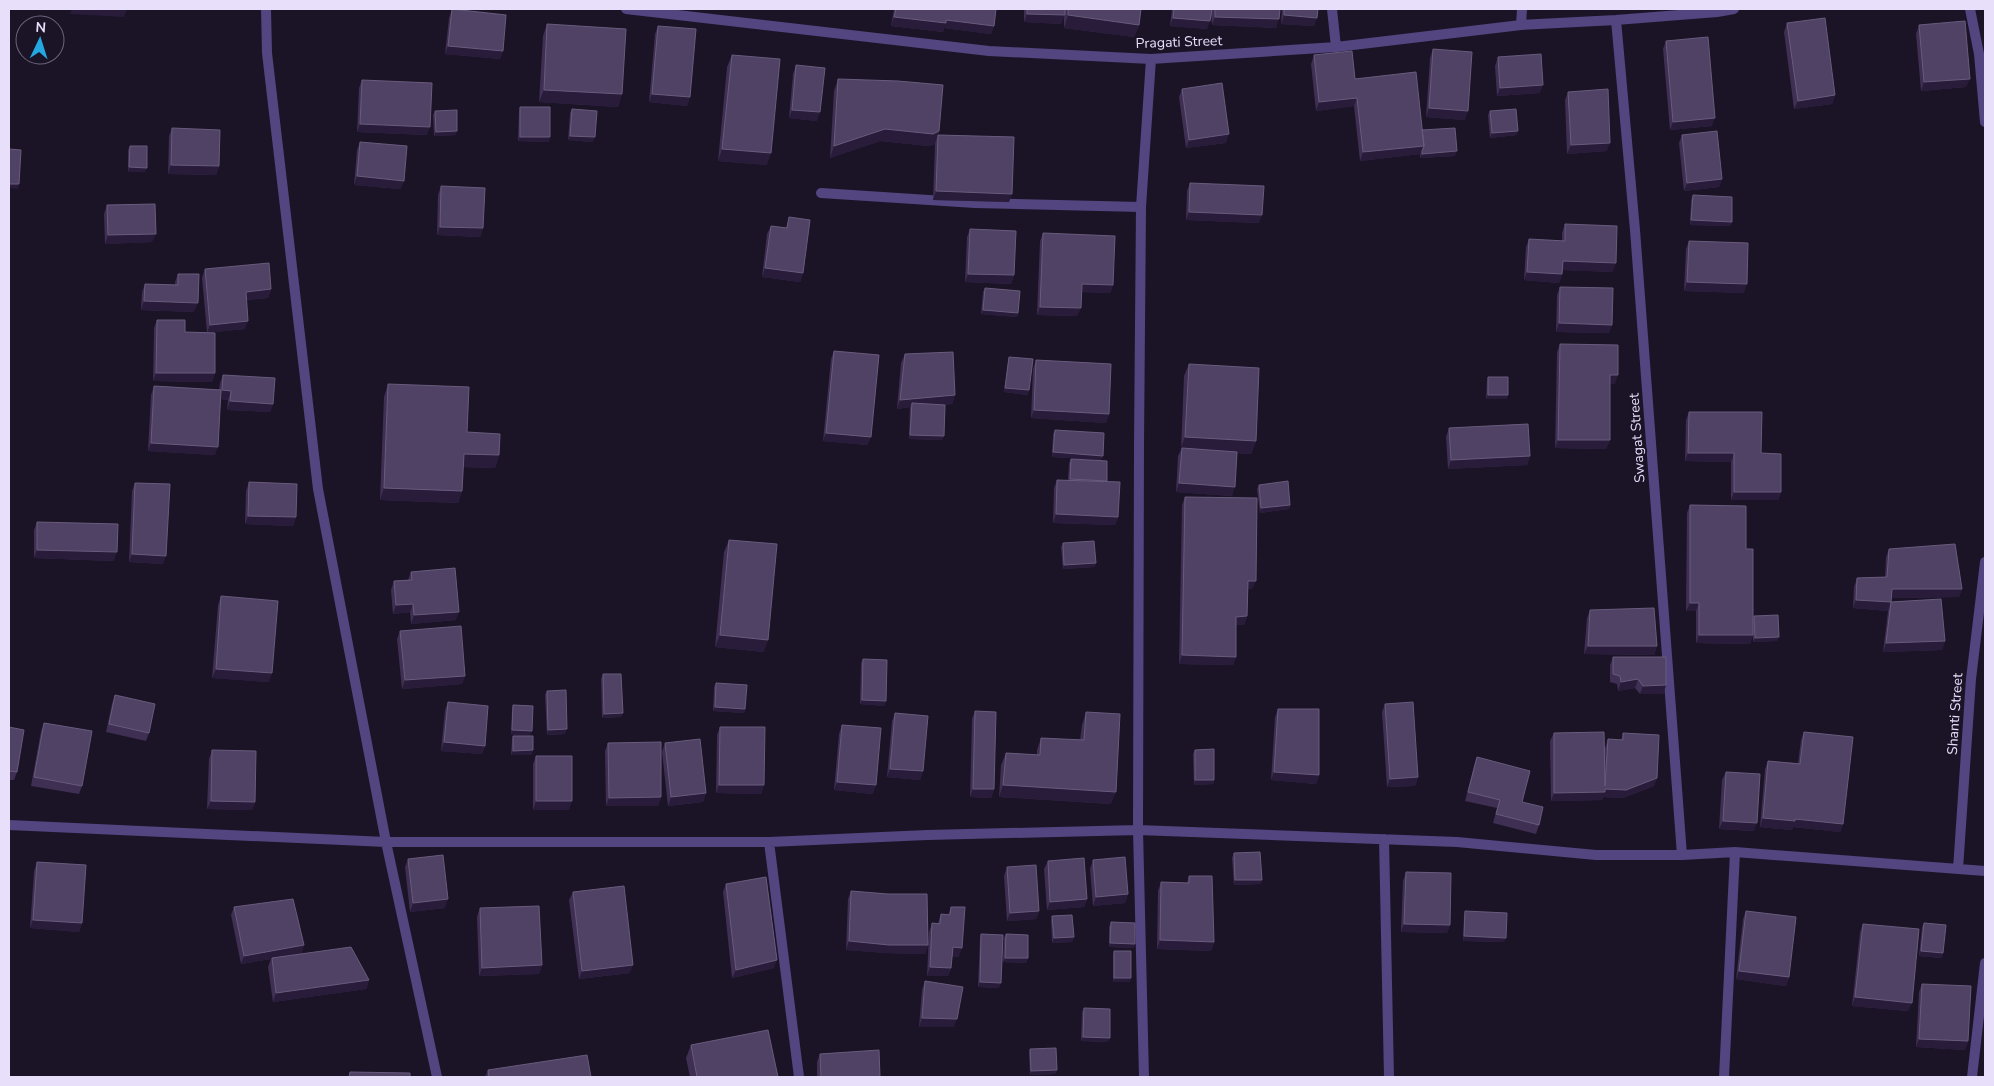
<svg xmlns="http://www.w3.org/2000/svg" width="1994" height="1086" font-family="'Nunito Sans',sans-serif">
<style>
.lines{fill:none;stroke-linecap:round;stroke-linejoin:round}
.service{stroke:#534580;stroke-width:10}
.minor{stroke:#534580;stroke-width:10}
.wall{fill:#3e2f53}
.shaded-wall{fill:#281c3a}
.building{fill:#504265;stroke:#685b7c}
.labels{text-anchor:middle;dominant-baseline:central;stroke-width:4;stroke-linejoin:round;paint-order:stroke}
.street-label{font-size:14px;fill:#e8dffb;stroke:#1b1427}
</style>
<rect width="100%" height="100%" fill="#1b1427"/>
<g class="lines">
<path class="service" d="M821,193L975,203L1141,207"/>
<path class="minor" d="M266,9L267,53L318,489L386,842L437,1077
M626,9L989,51L1151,59L1336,47L1521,25L1616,20L1717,12L1734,9
M1332,9L1336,47
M1970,9L1979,54L1985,122
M1616,20L1635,230L1682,855
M1521,25L1522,9
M9,825L386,842H769L927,835L1138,830L1457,842L1596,855H1682L1735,852L1985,871
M1384,839L1389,1077
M769,842L799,1077
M1958,869L1971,679L1985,562
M1144,1077L1138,830L1139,444L1141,207L1151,59
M1724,1077L1735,852
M1972,1077L1985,963"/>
</g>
<path class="wall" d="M452,9L503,51L500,59L445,54L449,18Z
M894,9H996L994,26L991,34L944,28L943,32L891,26Z
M1024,9H1141L1139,25L1134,37L1064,28V16L1061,24L1024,22Z
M1172,9H1280L1276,28L1212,25L1211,13L1207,29L1170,26Z
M1282,9H1318L1314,26L1281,24Z
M1787,23L1835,95L1832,104L1794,109L1784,32Z
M547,24L622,94L618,107L539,102L543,36Z
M1919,25L1966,87L1921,91L1916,34Z
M658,26L690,97L687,106L649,102L655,34Z
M1666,41L1712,126L1670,130L1663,49Z
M1433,49L1465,120L1426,117L1430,58Z
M732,55L767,165L718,161L727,67Z
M1314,55L1355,79L1455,156L1420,158V154L1360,161L1354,106L1316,111L1311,64Z
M1498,57L1540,93L1497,96L1495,66Z
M796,65L817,121L789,118L793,74Z
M838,79L939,131L938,135L1009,202L933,200L935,144L929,146L880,141L830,158L834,91Z
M362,80L427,135L357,132L359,88Z
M1182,89L1226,143L1186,148L1179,97Z
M1568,92L1607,151L1567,154L1565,100Z
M520,107L549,142L518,141L519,111Z
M572,109L593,142L568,140L570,113Z
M435,111L456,135L434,136L433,115Z
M1490,111L1517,135L1490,138L1488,115Z
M172,128L219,166L216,175L168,174L169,136Z
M1682,135L1722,179L1719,187L1684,191L1679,143Z
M360,142L404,181L400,189L354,185L357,150Z
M130,146L145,172H128V150Z
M1190,183L1259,223L1186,220L1187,191Z
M441,186L483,228L480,237L437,235L438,195Z
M1693,195L1732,222L1730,226L1690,225L1691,200Z
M107,205L152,242L105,244L104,214Z
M789,217L803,273L800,282L762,277L767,234L771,226L786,228Z
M1565,224L1613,272L1563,270L1562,274L1559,283L1524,280L1526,247L1529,239L1562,241V233Z
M970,229L1014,275L1011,284L965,282L967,237Z
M1043,233L1113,285L1110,293L1081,292L1077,316L1037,315L1040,241Z
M1689,241L1744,293L1684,291L1686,249Z
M205,269L271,289L268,298L246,300L245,329L214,332L215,373L212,382L153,381L154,328L157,320L185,332H207L202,278Z
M178,274L194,312L141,310L142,292L145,284L175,285V282Z
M1560,287L1612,325L1609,333L1556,332L1557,295Z
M985,288L1018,313L1017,317L981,314L983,292Z
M1560,344L1615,384L1610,383V440L1606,449L1555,448L1557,352Z
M834,351L868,445L823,441L831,359Z
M905,354L955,395L952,404L942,405V440L909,439L910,407L897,409L901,363Z
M1009,357L1029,390L1027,395L1004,392L1008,361Z
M1036,360L1109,414L1106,423L1031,418L1033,369Z
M1189,364L1256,441L1251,454L1237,453L1232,496L1176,492L1178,456L1181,450L1184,376Z
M223,375L273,404L270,412L227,410L228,400L221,399L215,455L148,451L151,395L154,386L219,390L220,383Z
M1488,377L1508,395L1506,399H1486L1487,381Z
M388,384L467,432L499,455L495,468L463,467L462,491L458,503L380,500L384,397Z
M1689,412L1781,492L1778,500H1731V462L1685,461L1686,420Z
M1449,428L1530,456L1527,465L1448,469L1446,437Z
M1055,430L1101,460L1052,457L1053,434Z
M1071,459L1106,481L1118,517L1115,525L1053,523L1054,488L1057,480H1068L1069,463Z
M249,482L296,517L293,526L245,524L246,491Z
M135,483L163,564L129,562L132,491Z
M1259,485L1290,505L1289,509L1260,513L1257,489Z
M1185,497L1252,589H1248L1247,616L1244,625H1236V657L1233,665L1179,664L1182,505Z
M1690,505L1753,620L1754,616L1777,641L1753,642V624V635L1750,644L1696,643V611H1686L1687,513Z
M37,522L114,561L34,558V530Z
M729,540L764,652L715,647L724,552Z
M1063,543L1096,563L1094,567L1063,569L1061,547Z
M1889,549L1962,589L1959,597L1891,598V602L1945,641L1942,650L1883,652L1888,611L1853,608L1854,587L1857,578L1885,577L1886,557Z
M411,572L456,620L411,624L410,612L393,614L391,590L394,581L408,580Z
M221,596L269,682L212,678L218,605Z
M1590,610L1657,646L1654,655L1584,654L1587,618Z
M400,631L465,676L462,684L402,689L397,639Z
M1613,657L1666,685L1663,694H1640L1635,688L1618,691L1617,684L1610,682V665Z
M863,659L886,701L884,706L860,704L861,663Z
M603,674L623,713L621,717L602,718L601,679Z
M716,683L745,709L744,713L713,711L714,687Z
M547,691L565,734L547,735L545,695Z
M115,695L149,733L146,741L106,732L112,704Z
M448,702L485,746L482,754L441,751L445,710Z
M1385,704L1418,777L1415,786L1387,787L1382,712Z
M513,705L533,706L511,735L512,709Z
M1278,709L1319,775L1316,784L1271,780L1275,717Z
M975,711L994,789L991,798L970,797L972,719Z
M1086,712L1111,804L999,797L1001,765L1006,753L1037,755V750L1041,738L1080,740L1082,725Z
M895,713L923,771L920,780L887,777L892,721Z
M44,723L82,786L79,794L31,786L41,731Z
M842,725L873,794L834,790L839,734Z
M9,727L17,772L14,780H9Z
M720,727L764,785L761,794L716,793L717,735Z
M1804,732L1843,824L1840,832L1793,827L1792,830L1760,827L1765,769L1768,761L1798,763L1801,740Z
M1554,733L1605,748L1608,739L1621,740L1623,733L1657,778L1654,786L1623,798L1603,797L1602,800L1551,801L1550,741Z
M513,736L533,750L531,755H511L512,740Z
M608,743L661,797L658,806H606L605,751Z
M665,743L706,793L703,802L668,806L662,752Z
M212,750L255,802L252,810L207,809L209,759Z
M1195,750L1214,780L1213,784L1194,785L1193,754Z
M536,756L569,810H533V764Z
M1477,757L1522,802L1539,825L1536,834L1493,823L1497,808L1465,801L1474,766Z
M1726,772L1754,831L1719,829L1722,780Z
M1234,853L1262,880L1260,884L1234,885L1232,858Z
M408,859L445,908L410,912L405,867Z
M1093,860L1128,894L1125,903L1093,906L1090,869Z
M1048,861L1087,899L1084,907L1047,910L1044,869Z
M37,862L82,923L79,932L30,928L34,871Z
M1007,867L1039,911L1036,919L1007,921L1004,876Z
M1406,872L1450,925L1447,933L1401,932L1403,881Z
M1189,876L1214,942L1211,951L1157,949L1158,891L1161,882L1187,883Z
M726,884L774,968L732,978L723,892Z
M851,891L928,945L925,954L886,953L846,950L848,899Z
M573,892L630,973L579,979L569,900Z
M234,907L304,945L301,954L285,956L369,980L366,989L273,1002L268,967L271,959L241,964L231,915Z
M951,907L959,957L952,956L951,968L948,976H927L929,932L932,923H938L941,914L948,915Z
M480,908L542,965L539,974L479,976L477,917Z
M1465,911L1504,942L1463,941L1464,915Z
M1746,911L1789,977L1786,986L1736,979L1743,919Z
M1052,916L1074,937L1072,942L1052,943L1051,920Z
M1111,922L1135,944L1133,948L1109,947V927Z
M1924,923L1942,958L1919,956L1922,927Z
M1863,924L1908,1011L1852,1006L1860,932Z
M981,934L999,988L978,987L980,938Z
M1006,934L1028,958L1026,963L1003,962L1004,938Z
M1114,951L1130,982H1113V955Z
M925,981L954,1027H919L922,990Z
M1922,984L1968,1041L1965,1050L1916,1047L1919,992Z
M1084,1008L1108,1042L1081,1041L1082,1012Z
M691,1045L778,1077H690L686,1058Z
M1030,1049L1057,1070L1055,1074L1030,1075L1029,1053Z
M820,1054L880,1077H817V1062Z
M488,1070L591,1077H485Z"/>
<path class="shaded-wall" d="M72,9H127L124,17L70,14Z
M1027,14L1065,15L1061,24L1024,22Z
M1068,15L1139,25L1134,37L1064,28Z
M1284,15L1317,18L1314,26L1281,24Z
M894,17L946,20L994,26L991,34L944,28L943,32L891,26Z
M1215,17L1279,19L1276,28L1212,25Z
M1173,18L1210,21L1207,29L1170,26Z
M448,46L503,51L500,59L445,54Z
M1970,79L1966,87L1921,91L1924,82Z
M1543,85L1540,93L1497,96L1500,88Z
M544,90L622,94L618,107L539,102Z
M652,94L690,97L687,106L649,102Z
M1835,95L1832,104L1794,109L1798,101Z
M1357,98L1354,106L1316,111L1319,102Z
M1429,108L1468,111L1465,120L1426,117Z
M792,110L820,112L817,121L789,118Z
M1715,118L1712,126L1670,130L1673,122Z
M360,124L430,127L427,135L357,132Z
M885,129L939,131L935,144L929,146L880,141L830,158L834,146Z
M457,131L456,135L434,136L436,132Z
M1518,131L1517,135L1490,138L1492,133Z
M1229,134L1226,143L1186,148L1189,140Z
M570,136L595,137L593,142L568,140Z
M520,137H550L549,142L518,141Z
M1610,143L1607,151L1567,154L1571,145Z
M1424,146L1421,154L1360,161L1363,152Z
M722,149L771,153L767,165L718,161Z
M1457,151L1455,156L1420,158L1422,154Z
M171,165L219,166L216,175L168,174Z
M129,167L147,168L145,172H128Z
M357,176L404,181L400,189L354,185Z
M1722,179L1719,187L1684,191L1687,183Z
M9,184H19L18,189L9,188Z
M936,191L1012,194L1009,202L933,200Z
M1189,212L1262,215L1259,223L1186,220Z
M1691,220L1732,222L1730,226L1690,225Z
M440,227L483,228L480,237L437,235Z
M156,234L152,242L105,244L108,235Z
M1563,261L1616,263L1613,272L1560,270Z
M765,268L803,273L800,282L762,277Z
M1527,272L1562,274L1559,283L1524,280Z
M968,274L1014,275L1011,284L965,282Z
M1687,282L1747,284L1744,293L1684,291Z
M1082,284L1113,285L1110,293L1079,292Z
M271,289L268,298L243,300L246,292Z
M144,301L198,303L194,312L141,310Z
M1040,307L1081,308L1077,316L1037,315Z
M983,310L1018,313L1017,317L981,314Z
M248,321L245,329L207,333L210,325Z
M1559,323L1612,325L1609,333L1556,332Z
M156,373H215L212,382L153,381Z
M1610,375H1618L1615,384L1607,383Z
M1005,388L1029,390L1027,395L1004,392Z
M222,390L231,391L228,400L219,399Z
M955,395L952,404L912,407V403L910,407L897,409L900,400Z
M1488,395H1508L1506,399H1486Z
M230,401L273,404L270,412L227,410Z
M1034,410L1109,414L1106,423L1031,418Z
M826,433L871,437L868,445L823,441Z
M910,435L944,436L942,440L909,439Z
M1185,437L1256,441L1251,454L1180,450Z
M1558,440H1610L1606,449L1555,448Z
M151,443L218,447L215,455L148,451Z
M1053,452L1103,456L1101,460L1052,457Z
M1688,453H1734L1731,462L1685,461Z
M464,454L499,455L495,468L459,467Z
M1530,456L1527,465L1448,469L1451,460Z
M1179,483L1235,487L1232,496L1176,492Z
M384,488L462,491L458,503L380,500Z
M1734,492H1781L1778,500H1731Z
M1290,505L1289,509L1260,513L1261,508Z
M1056,514L1118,517L1115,525L1053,523Z
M248,516L296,517L293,526L245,524Z
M37,550L117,552L114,561L34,558Z
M132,554L166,556L163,564L129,562Z
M1096,563L1094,567L1063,569L1064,565Z
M1248,581H1256L1252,589H1245Z
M1892,589H1962L1959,597L1889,598Z
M1856,600L1891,602L1888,611L1853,608Z
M1690,603H1699L1696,611H1686Z
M413,604L410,612L393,614L396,605Z
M459,612L456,620L411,624L414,615Z
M1247,616L1244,625H1233L1236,617Z
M720,635L768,640L764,652L715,647Z
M1699,635H1753L1750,644L1696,643Z
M1779,637L1777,641L1753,642L1755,638Z
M1945,641L1942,650L1883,652L1886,643Z
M1588,646H1657L1654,655L1584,654Z
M1182,655L1236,657L1233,665L1179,664Z
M216,669L272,673L269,682L212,678Z
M465,676L462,684L402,689L405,680Z
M1638,679L1635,688L1618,691L1621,682Z
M1666,685L1663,694H1640L1643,686Z
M862,700L886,701L884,706L860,704Z
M715,707L745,709L744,713L713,711Z
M623,713L621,717L602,718L604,714Z
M567,729L565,734L547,735L548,730Z
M512,730L532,731L530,736L511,735Z
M444,742L485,746L482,754L441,751Z
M533,750L531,755H511L513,751Z
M890,769L923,771L920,780L887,777Z
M1274,772L1319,775L1316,784L1271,780Z
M1418,777L1415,786L1387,787L1390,779Z
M1657,778L1654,786L1623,798L1603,797L1602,800L1551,801L1554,793L1605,789Z
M1195,780H1214L1213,784L1194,785Z
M837,782L876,785L873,794L834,790Z
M719,785H764L761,794L716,793Z
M1003,785L1116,792L1111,804L999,797Z
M973,789H994L991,798L970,797Z
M706,793L703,802L668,806L671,797Z
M661,797L658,806H606L609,798Z
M211,801L255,802L252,810L207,809Z
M536,801H572L569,810H533Z
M1763,818L1795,819L1843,824L1840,832L1793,827L1792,830L1760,827Z
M1723,821L1757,823L1754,831L1719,829Z
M1235,880H1262L1260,884L1234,885Z
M1128,894L1125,903L1093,906L1096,897Z
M448,899L445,908L410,912L413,903Z
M1087,899L1084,907L1047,910L1050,902Z
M1039,911L1036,919L1007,921L1010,913Z
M33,920L82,923L79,932L30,928Z
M1404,924L1450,925L1447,933L1401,932Z
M1464,936L1506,938L1504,942L1463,941Z
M1074,937L1072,942L1052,943L1054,938Z
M1160,940L1214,942L1211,951L1157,949Z
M849,941L928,945L925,954L886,953L846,950Z
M1110,943L1135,944L1133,948L1109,947Z
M304,945L301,954L241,964L244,956Z
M953,947L962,948L959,957L949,956Z
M1921,951L1943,953L1942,958L1919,956Z
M1005,958H1028L1026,963L1003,962Z
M777,960L774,968L732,978L736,970Z
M542,965L539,974L479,976L482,968Z
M633,965L630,973L579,979L582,971Z
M930,967L951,968L948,976H927Z
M1739,971L1789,977L1786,986L1736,979Z
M1114,978H1131L1130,982H1113Z
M369,980L366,989L273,1002L276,993Z
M980,982L1001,983L999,988L978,987Z
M1855,997L1912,1003L1908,1011L1852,1006Z
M922,1018L957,1019L954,1027H919Z
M1083,1037L1110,1038L1108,1042L1081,1041Z
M1919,1039L1968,1041L1965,1050L1916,1047Z
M1057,1070L1055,1074L1030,1075L1031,1071Z"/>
<path class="building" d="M452,9L506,15L503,51L448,46Z
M896,9H996L994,26L946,20V23L894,17Z
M1027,9H1065V15L1027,14Z
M1068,9H1141L1139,25L1068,15Z
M1174,9H1212L1210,21L1173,18Z
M1215,9H1280L1279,19L1215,17Z
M1284,9H1318L1317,18L1284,15Z
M1825,18L1835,95L1798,101L1787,23Z
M1965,21L1970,79L1924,82L1919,25Z
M547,24L626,29L622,94L544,90Z
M658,26L696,29L690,97L652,94Z
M1708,37L1715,118L1673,122L1666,41Z
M1433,49L1472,52L1468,111L1429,108Z
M1352,51L1355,79L1416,72L1424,146L1363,152L1357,98L1319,102L1314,55Z
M1541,54L1543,85L1500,88L1498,57Z
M732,55L780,59L771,153L722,149Z
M796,65L825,68L820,112L792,110Z
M838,79L898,81L943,85L939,131L933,134L885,129L834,146Z
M362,80L432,83L430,127L360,124Z
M1222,83L1229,134L1189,140L1182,89Z
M1608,89L1610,143L1571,145L1568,92Z
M520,107H550V137H520Z
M572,109L597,111L595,137L570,136Z
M1516,109L1518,131L1492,133L1490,111Z
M457,110V131L436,132L435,111Z
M172,128L220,130L219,166L171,165Z
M1455,128L1457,151L1422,154V151L1424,146L1422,130Z
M1717,131L1722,179L1687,183L1682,135Z
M938,135L1014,137L1012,194L936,191Z
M360,142L407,146L404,181L357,176Z
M130,146H147V168L129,167Z
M9,149L21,150L19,184H9Z
M1190,183L1264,186L1262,215L1189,212Z
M441,186L485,188L483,228L440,227Z
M1693,195L1732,197V222L1691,220Z
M155,204L156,234L108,235L107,205Z
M789,217L810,220L803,273L765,268L771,226L787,228Z
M1565,224L1617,226L1616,263L1563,261L1562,274L1527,272L1529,239L1565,241Z
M970,229L1016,231L1014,275L968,274Z
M1043,233L1115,236L1113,285L1082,284L1081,308L1040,307Z
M1689,241L1748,243L1747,284L1687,282Z
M269,263L271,289L246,292L248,321L210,325L205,269Z
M178,274H199L198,303L144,301L145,284L178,285Z
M1560,287L1613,288L1612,325L1559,323Z
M985,288L1020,291L1018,313L983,310Z
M157,320H185V332L215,333V373H156Z
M1560,344L1618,345V375H1610V440H1558Z
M834,351L879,355L871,437L826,433Z
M953,352L955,395L900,400L905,354Z
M1009,357L1033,359L1029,390L1005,388Z
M1036,360L1111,364L1109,414L1034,410Z
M1189,364L1259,368L1256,441L1185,437Z
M223,375L275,378L273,404L230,401L231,391L222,390Z
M1488,377H1508V395H1488Z
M388,384L469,387L467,432L500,434L499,455L464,454L462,491L384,488Z
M154,386L221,390L218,447L151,443Z
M912,403L945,405L944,436L910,435Z
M1689,412H1762L1761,453L1781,454V492H1734V453H1688Z
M1528,424L1530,456L1451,460L1449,428Z
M1055,430L1104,433L1103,456L1053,452Z
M1182,448L1237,452L1235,487L1179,483Z
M1071,459L1107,461V481L1070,479Z
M1057,480L1120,482L1118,517L1056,514Z
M1288,481L1290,505L1261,508L1259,485Z
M249,482L297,484L296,517L248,516Z
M135,483L170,484L166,556L132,554Z
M1185,497L1257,498L1256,581H1248L1247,616L1236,617V657L1182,655Z
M1690,505L1746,506V549H1753V635H1699V603H1690Z
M37,522L118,524L117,552L37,550Z
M729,540L777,544L768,640L720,635Z
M1094,541L1096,563L1064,565L1063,543Z
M1955,544L1962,589H1892L1891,602L1856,600L1857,578L1887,577L1889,549Z
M455,568L459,612L414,615L413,604L396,605L394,581L412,580L411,572Z
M221,596L278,601L272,673L216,669Z
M1941,599L1945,641L1886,643L1891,602Z
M1654,608L1657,646H1588L1590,610Z
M1778,615L1779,637L1755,638L1754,616Z
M461,626L465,676L405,680L400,631Z
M1613,657H1666V685L1643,686L1638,679L1621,682L1620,676L1613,674Z
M863,659L887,660L886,701L862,700Z
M603,674H621L623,713L604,714Z
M716,683L747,685L745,709L715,707Z
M566,690L567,729L548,730L547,691Z
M115,695L155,704L149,733L109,724Z
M448,702L488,706L485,746L444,742Z
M1413,702L1418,777L1390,779L1385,704Z
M513,705L533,706L532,731L512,730Z
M1278,709H1319V775L1274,772Z
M975,711L996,712L994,789H973Z
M1086,712L1120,714L1116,792L1003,785L1006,753L1040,755L1041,738L1084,740Z
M895,713L928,716L923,771L890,769Z
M44,723L92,731L82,786L34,777Z
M842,725L881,728L876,785L837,782Z
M9,727L24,730L17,772L9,771Z
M720,727H765L764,785H719Z
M1604,732L1605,786L1608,739L1623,740V733L1659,735L1657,778L1626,790L1605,789V792L1554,793V733Z
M1804,732L1853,737L1843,824L1795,819V821L1763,818L1768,761L1800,764Z
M513,736H533V750L513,751Z
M700,739L706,793L671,797L665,743Z
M661,742V797L609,798L608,743Z
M1214,749V780H1195V750Z
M212,750L256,751L255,802L211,801Z
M536,756H572V801H536Z
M1477,757L1530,771L1522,802L1543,807L1539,825L1496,814L1500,800L1468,792Z
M1726,772L1760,774L1757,823L1723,821Z
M1260,852L1262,880H1235L1234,853Z
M443,855L448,899L413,903L408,859Z
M1125,857L1128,894L1096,897L1093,860Z
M1084,858L1087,899L1050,902L1048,861Z
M37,862L86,865L82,923L33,920Z
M1036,865L1039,911L1010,913L1007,867Z
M1406,872L1451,873L1450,925L1404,924Z
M1189,876H1212L1214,942L1160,940L1161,882L1189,883Z
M766,877L777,960L736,970L726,884Z
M624,886L633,965L582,971L573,892Z
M851,891L888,894H927L928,945H889L849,941Z
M293,899L304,945L244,956L234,907Z
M539,906L542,965L482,968L480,908Z
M951,907H965L962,948L953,947L951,968L930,967L932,923L940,924L941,914L950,915Z
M1465,911L1507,913L1506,938L1464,936Z
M1746,911L1796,917L1789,977L1739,971Z
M1072,915L1074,937L1054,938L1052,916Z
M1111,922L1135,923V944L1110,943Z
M1924,923L1946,925L1943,953L1921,951Z
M1863,924L1919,929L1912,1003L1855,997Z
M981,934L1003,935L1001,983L980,982Z
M1006,934L1028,935V958H1005Z
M351,947L369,980L276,993L272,958Z
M1114,951H1131V978H1114Z
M925,981L963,987L957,1019L922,1018Z
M1922,984L1971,986L1968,1041L1919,1039Z
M1084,1008L1110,1009V1038L1083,1037Z
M768,1030L778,1077H697L691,1045Z
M1056,1048L1057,1070L1031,1071L1030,1049Z
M879,1050L880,1077H821L820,1054Z
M587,1055L591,1077H489L488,1070Z
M350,1072L410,1073V1077H349Z"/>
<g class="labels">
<g class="street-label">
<text transform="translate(1179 42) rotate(-2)">Pragati Street</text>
<text transform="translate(1637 438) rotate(-94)">Swagat Street</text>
<text transform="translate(1955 714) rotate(-86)">Shanti Street</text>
</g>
</g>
<rect width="1994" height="1086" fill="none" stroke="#e8dffb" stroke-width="20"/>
<g transform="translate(40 40) rotate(4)"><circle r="24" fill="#1b1427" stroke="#6d657c"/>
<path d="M0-4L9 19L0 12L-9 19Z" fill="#24a8e1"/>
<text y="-8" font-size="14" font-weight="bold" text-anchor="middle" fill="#e8dffb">N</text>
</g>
</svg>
